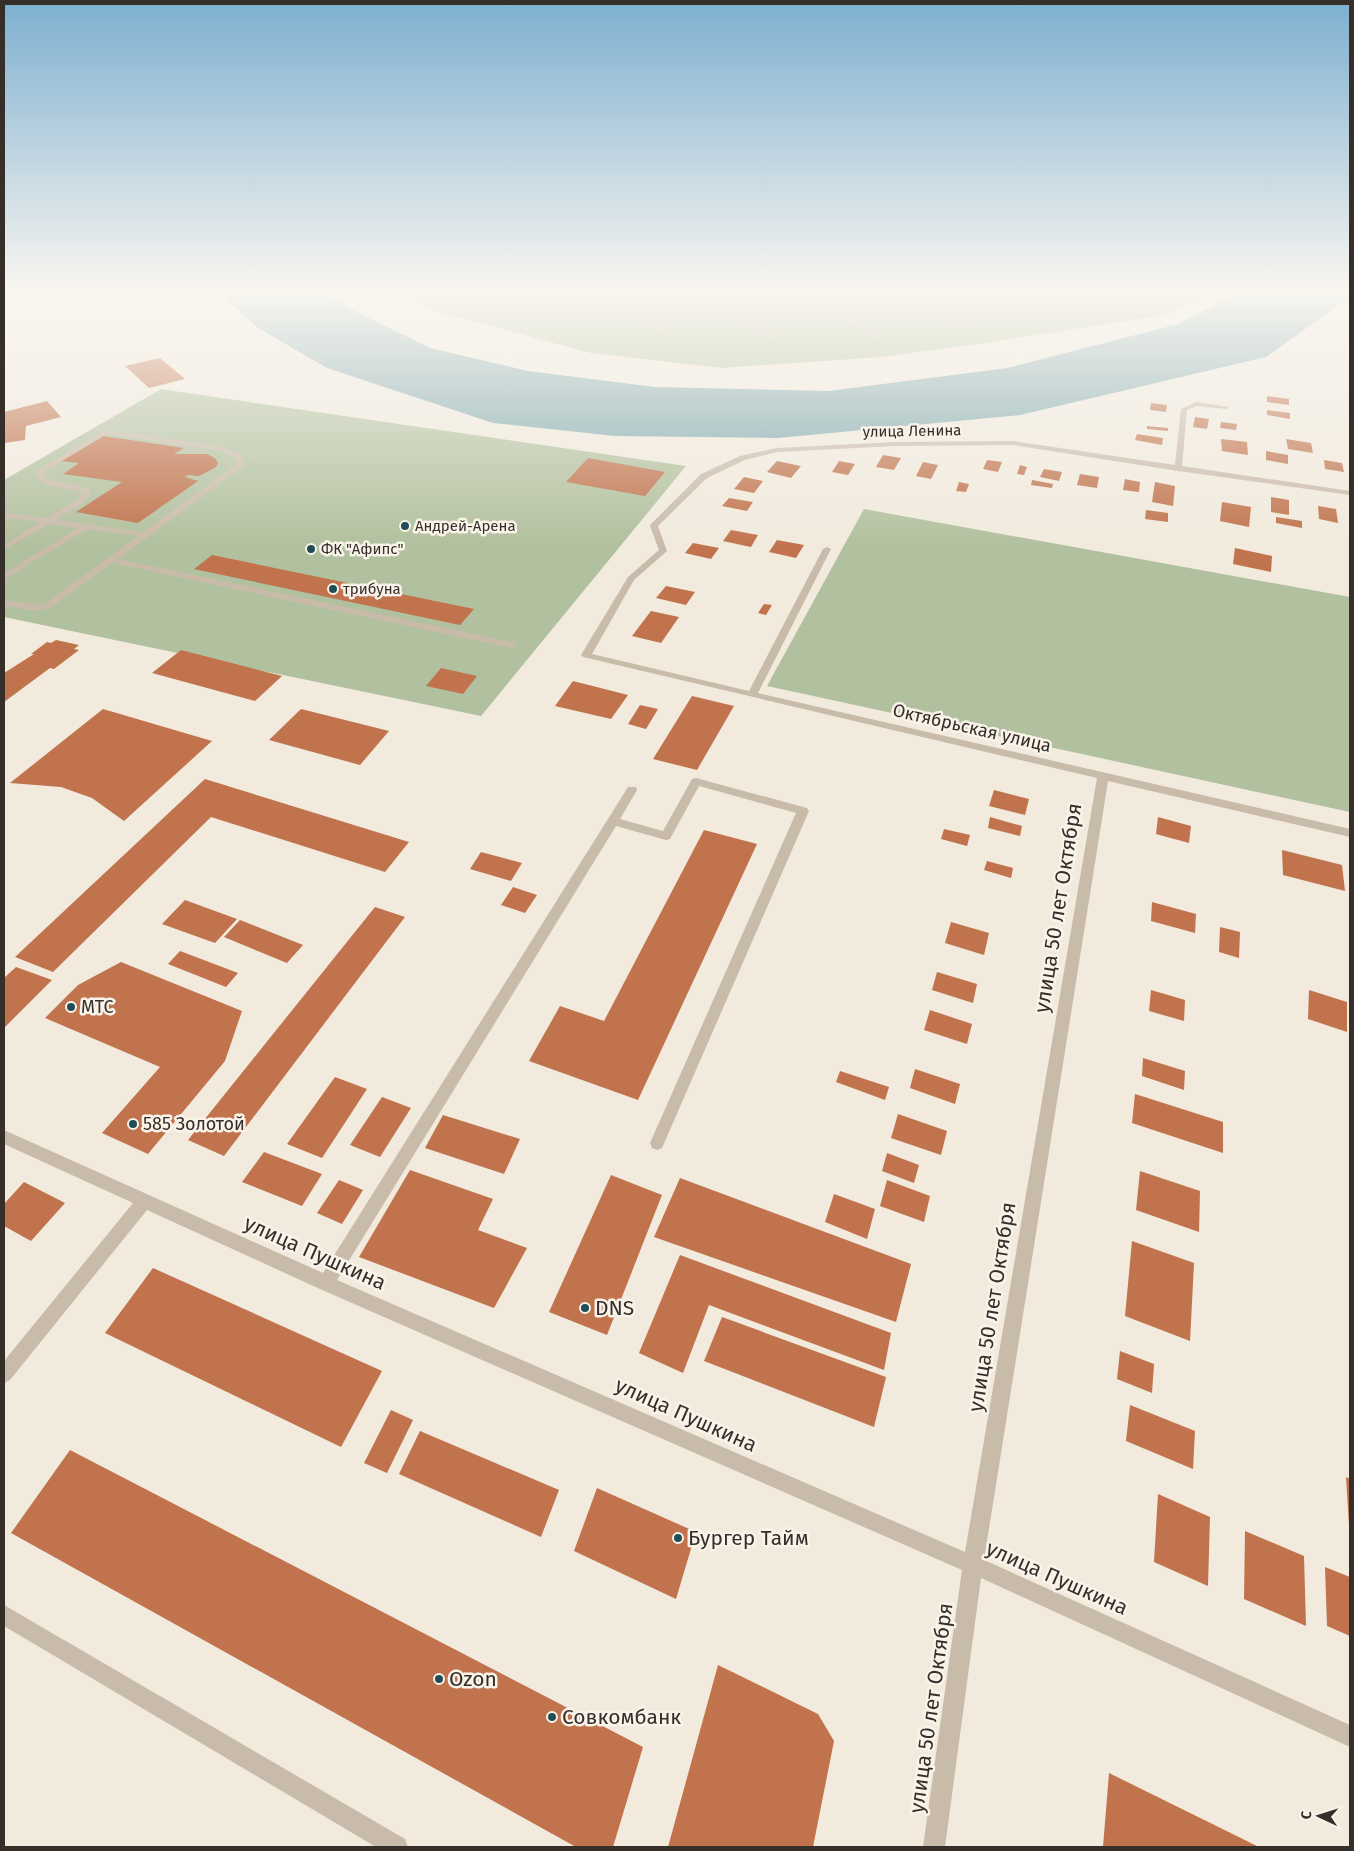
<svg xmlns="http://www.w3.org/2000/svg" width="1354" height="1851" font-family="'Fira Sans',sans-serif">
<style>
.green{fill:#b1c09e}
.water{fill:#7ea7ad}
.building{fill:#c0734d}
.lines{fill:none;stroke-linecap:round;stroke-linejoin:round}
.minor{fill:#c9bbaa;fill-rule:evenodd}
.poi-dot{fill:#214e56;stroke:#f9f3ea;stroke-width:2}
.labels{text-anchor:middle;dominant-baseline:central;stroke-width:5;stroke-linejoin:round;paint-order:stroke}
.far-street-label{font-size:15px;fill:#362e29;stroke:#f9f3ea}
.far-poi-label{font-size:15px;fill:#362e29;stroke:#f9f3ea;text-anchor:start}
.street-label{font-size:18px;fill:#362e29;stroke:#f9f3ea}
.poi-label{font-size:18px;fill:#362e29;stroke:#f9f3ea;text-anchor:start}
.near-street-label{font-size:21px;fill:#362e29;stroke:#f9f3ea}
.near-poi-label{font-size:21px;fill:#362e29;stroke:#f9f3ea;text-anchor:start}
</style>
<rect width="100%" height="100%" fill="#f1eadd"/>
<path class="green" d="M402,289H1218L1170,314L992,342L881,357L721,368L591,353L430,310Z
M161,389L686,466L481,716L4,617V480Z
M864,509L1350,597V812L767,686Z"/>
<path class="water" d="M216,289H321L353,310L430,348L528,371L655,387L829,391L1007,368L1178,324L1246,289H1350V297L1266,357L1020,415L778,438L615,436L493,423L327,368L258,328Z"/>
<path class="building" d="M160,358L185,379L149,388L125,366Z
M1267,396L1289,399V405L1267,402Z
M47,401L61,417L26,426L25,440L4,443V412Z
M1151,403L1167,405L1166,412L1150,410Z
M1267,410L1290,413V419L1267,415Z
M1195,417L1209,419L1207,429L1193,427Z
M1221,422L1237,424L1236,430L1220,428Z
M1147,426L1168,428V431L1147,429Z
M1137,434L1163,438L1162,445L1135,440Z
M103,436L184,448L174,454H207L215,458L218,463L216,467L207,472L199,476L188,475L185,477L198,481L138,523L76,512L122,482L63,474L79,463L61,461Z
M1221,439L1247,442L1248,455L1222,451Z
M1286,439L1311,443L1313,453L1288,449Z
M1266,451L1288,455V464L1266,460Z
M883,455L901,458L894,470L876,467Z
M588,458L665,472L645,496L566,482Z
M987,460L1002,462L998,472L983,469Z
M1324,460L1342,463L1344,472L1325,469Z
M777,461L801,466L791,478L767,472Z
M839,461L855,464L848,475L832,472Z
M923,462L938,465L931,479L916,476Z
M1020,465L1027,467L1024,475L1017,474Z
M1044,469L1062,472L1059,481L1040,477Z
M1080,474L1099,477L1097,488L1077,485Z
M744,477L763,481L754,493L734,489Z
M1125,479L1140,482L1139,492L1123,490Z
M1032,480L1053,484L1052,488L1031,485Z
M959,482L969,484L966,492L956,491Z
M1155,482L1175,486L1173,506L1152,502Z
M1271,497L1289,500V515L1271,512Z
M729,498L753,502L747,511L722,506Z
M1222,502L1251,507L1249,527L1220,521Z
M1318,506L1336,509L1338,523L1319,519Z
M1146,510L1168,513V522L1145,519Z
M1276,517L1302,521V528L1276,523Z
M731,530L758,535L751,547L723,541Z
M777,540L804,545L796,558L769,552Z
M693,543L719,548L711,559L685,553Z
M1235,548L1272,556L1271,572L1233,564Z
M212,555L474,609L460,625L194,569Z
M666,586L695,592L686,605L656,598Z
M764,604L772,605L766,615L758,613Z
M651,611L679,617L661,643L632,636Z
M56,640L79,645L74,649L79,650L54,669L50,668L4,702V673L34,654H31L47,642L51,643Z
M181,650L282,676L255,701L152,673Z
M441,668L477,676L463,694L426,686Z
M573,681L628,695L611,719L555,706Z
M692,696L734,706L697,770L653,759Z
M640,705L658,709L646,729L628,724Z
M103,709L212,741L124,821L92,798L61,787L10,783Z
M301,709L389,731L360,765L269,740Z
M205,779L409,842L385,872L211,817L53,972L15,957Z
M994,790L1029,799L1025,815L989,806Z
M990,817L1022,826L1020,836L988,828Z
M1158,817L1191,826L1189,843L1156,834Z
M944,829L970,835L967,846L941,839Z
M704,830L757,844L638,1100L529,1061L560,1006L604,1021Z
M1282,850L1342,865L1345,891L1283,875Z
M481,852L522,863L511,881L470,869Z
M987,861L1013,868L1011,878L984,870Z
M513,887L537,895L525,913L501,905Z
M185,900L237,919L215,943L162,924Z
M1152,902L1196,914L1195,933L1151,921Z
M375,907L405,917L224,1156L188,1140Z
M240,920L303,945L287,963L224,937Z
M951,922L989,933L984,955L945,943Z
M1220,927L1240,932L1239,958L1219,952Z
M180,951L238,973L226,987L168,964Z
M121,962L242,1011L225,1061L148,1154L102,1133L160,1067L45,1018L78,985Z
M16,967L52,980L4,1028V978Z
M937,972L977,984L973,1003L932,990Z
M1151,990L1185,1000L1184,1021L1149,1011Z
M1309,990L1347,1002V1032L1308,1019Z
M930,1010L972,1024L967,1044L924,1030Z
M1143,1058L1185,1071L1184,1090L1142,1076Z
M915,1069L960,1084L955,1104L910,1088Z
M840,1071L889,1087L885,1100L836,1082Z
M335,1077L367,1089L322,1158L287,1144Z
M1135,1094L1223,1122V1153L1132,1123Z
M382,1097L411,1108L380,1157L350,1145Z
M898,1114L947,1131L941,1155L891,1138Z
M443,1115L520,1139L504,1174L425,1148Z
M264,1152L322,1174L302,1206L242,1182Z
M887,1153L919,1165L914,1183L882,1171Z
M410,1170L493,1199L478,1230L527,1248L494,1308L359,1257Z
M1140,1171L1200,1191L1199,1232L1136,1210Z
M611,1175L662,1195L607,1335L549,1312Z
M680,1178L911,1264L896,1322L654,1237Z
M339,1180L363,1190L342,1224L317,1213Z
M887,1180L930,1196L924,1222L880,1206Z
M24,1182L65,1203L31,1241L4,1226V1204Z
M834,1194L875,1209L867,1239L825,1222Z
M1132,1241L1194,1263L1190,1341L1125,1316Z
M680,1255L891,1333L884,1370L709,1305L683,1373L639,1353Z
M153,1268L382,1371L341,1447L105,1333Z
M722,1317L886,1377L874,1427L704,1361Z
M1120,1351L1154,1364L1152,1393L1117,1379Z
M1130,1405L1195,1431L1193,1469L1126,1441Z
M391,1410L413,1420L387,1473L364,1463Z
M420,1431L559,1490L541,1537L399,1474Z
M70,1450L643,1747L613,1847H576L11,1533Z
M1346,1477L1350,1479V1526H1349Z
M597,1488L696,1532L676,1599L574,1551Z
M1158,1494L1210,1517L1208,1586L1154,1562Z
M1245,1531L1304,1556L1306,1626L1244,1599Z
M1325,1567L1350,1577V1636L1327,1626Z
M718,1665L818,1714L834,1741L813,1847H668Z
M1109,1773L1259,1847H1103Z"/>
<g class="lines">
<path class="minor" d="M518,289H524L530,295L525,296Z
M611,289H617L663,331V333H659Z
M707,289H713L773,336V338H769Z
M802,289H808L881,339L876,340Z
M903,289H909L968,324L963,325Z
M1003,289H1010L1035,302L1030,303Z
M1196,402L1229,407L1226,409L1197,406L1187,410L1182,466L1350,491V495L1178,471L1013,445L895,446L777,452L745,460L707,478L658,526L667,551L634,580L592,654L749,691L823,549L827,547L831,549L758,693L1350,829V837L1108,781L984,1560L1350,1725V1747L981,1578L945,1847H923L962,1570L320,1289L147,1210L10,1380L4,1383V1361L133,1203L4,1144V1130L323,1273L628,787H636L637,790L620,819L663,831L692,779L696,778L807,808L809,811L662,1148L657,1150L652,1148L650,1143L796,813L699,786L670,839L666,840L616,826L337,1280L965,1552L1097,778L583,657L581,655L628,577L659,550L650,526L651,524L701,474L740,456L777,448L895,442L1013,441L1175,465L1181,409Z
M106,430L222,447L240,454L246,464L118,559L512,642L517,645L512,648L112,563L52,607L37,611L4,606V600L37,605L46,603L138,536L87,529L4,580V573L78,528L49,524L4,550V545L40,522L10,518L4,520V515L9,513L47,518L78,499L83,492L47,485L36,477L37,470ZM107,434L220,451L234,457L238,463L143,532L56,520L84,503L92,491C78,481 58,487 44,476L45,471Z
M4,1605L405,1839L408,1847H376L4,1626Z"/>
</g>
<linearGradient id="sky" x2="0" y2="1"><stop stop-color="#7dafd0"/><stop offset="0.53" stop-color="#f9f6f0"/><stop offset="1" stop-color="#f9f6f0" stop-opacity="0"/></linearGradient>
<rect width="1354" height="548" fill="url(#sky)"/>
<g class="poi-dot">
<circle cx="405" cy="526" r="5"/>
<circle cx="311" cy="549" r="5"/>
<circle cx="333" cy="589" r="5"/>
<circle cx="71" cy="1007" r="5"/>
<circle cx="133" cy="1124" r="5"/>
<circle cx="585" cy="1308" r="5"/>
<circle cx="678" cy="1538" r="5"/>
<circle cx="439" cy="1679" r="5"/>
<circle cx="552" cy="1717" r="5"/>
</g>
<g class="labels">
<g class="far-street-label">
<text transform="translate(912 431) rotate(-1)">улица Ленина</text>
</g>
<g class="far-poi-label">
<text x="415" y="526">Андрей-Арена</text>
<text x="321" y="549">ФК "Афипс"</text>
<text x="343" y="589">трибуна</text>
</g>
<g class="street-label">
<text transform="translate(972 728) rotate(13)">Октябрьская улица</text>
</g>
<g class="poi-label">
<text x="81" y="1007">МТС</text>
<text x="143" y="1124">585 Золотой</text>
</g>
<g class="near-street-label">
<text transform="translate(1058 908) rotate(-81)">улица 50 лет Октября</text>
<text transform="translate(315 1253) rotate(24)">улица Пушкина</text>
<text transform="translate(992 1307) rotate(-81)">улица 50 лет Октября</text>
<text transform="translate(686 1415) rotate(24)">улица Пушкина</text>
<text transform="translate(1057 1578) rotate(24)">улица Пушкина</text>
<text transform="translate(931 1708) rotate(-82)">улица 50 лет Октября</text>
</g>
<g class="near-poi-label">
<text x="595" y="1308">DNS</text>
<text x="688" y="1538">Бургер Тайм</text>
<text x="449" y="1679">Ozon</text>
<text x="562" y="1717">Совкомбанк</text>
</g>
</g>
<rect width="1354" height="1851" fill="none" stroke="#362e29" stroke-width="10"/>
<g transform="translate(1319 1816) rotate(274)" stroke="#f9f3ea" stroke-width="4" paint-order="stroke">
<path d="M0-4L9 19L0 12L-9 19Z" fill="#362e29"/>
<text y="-8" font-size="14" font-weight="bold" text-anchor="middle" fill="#362e29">С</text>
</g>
</svg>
